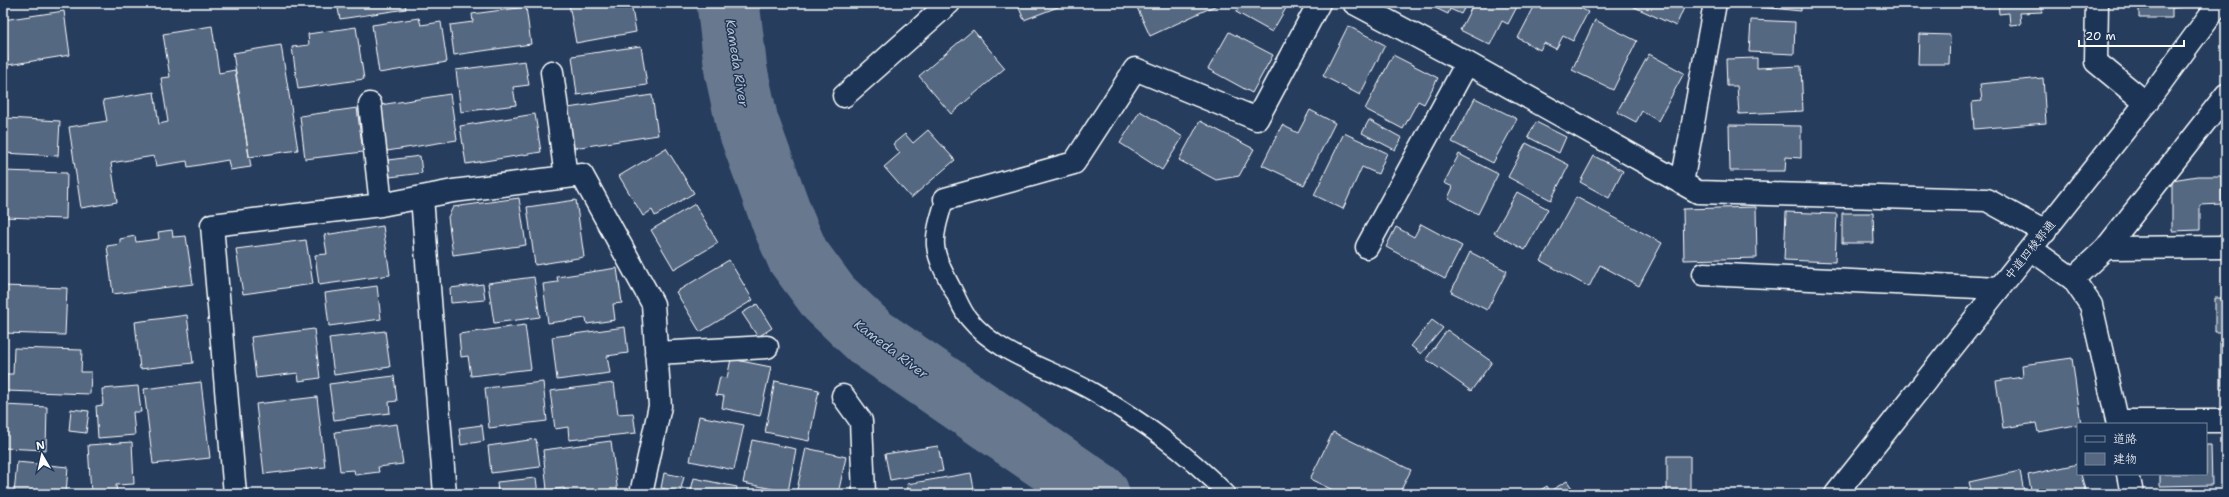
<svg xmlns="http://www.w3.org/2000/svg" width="2229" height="497" font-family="'Shantell Sans','Klee One',sans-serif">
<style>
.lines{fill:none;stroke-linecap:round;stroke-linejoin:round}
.river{stroke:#67788e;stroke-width:63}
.building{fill:#556781;stroke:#fff}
.service-casing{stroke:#fff;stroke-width:20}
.minor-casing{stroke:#fff;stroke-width:25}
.tertiary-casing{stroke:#fff;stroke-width:25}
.service{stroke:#1d3557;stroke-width:17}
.minor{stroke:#1d3557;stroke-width:22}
.tertiary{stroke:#1d3557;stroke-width:22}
.labels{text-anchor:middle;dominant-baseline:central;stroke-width:3;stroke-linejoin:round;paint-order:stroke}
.street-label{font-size:12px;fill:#fff;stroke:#1d3557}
.water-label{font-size:13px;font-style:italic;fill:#bbc2cc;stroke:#1d3557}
</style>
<rect width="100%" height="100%" fill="#263d5e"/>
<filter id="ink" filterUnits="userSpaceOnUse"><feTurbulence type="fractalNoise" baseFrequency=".025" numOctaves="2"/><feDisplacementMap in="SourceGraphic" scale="8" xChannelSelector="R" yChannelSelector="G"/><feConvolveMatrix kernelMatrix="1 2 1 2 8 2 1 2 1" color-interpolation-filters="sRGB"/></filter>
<g filter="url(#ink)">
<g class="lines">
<path class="river" d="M728,3L736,71L747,122L784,224L798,256L829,298L871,338L1098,494"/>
</g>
<path class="building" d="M337,3H405L406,9L340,19Z
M631,3L636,32L576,43L569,4Z
M1017,3H1062L1063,5L1024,20Z
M1135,3H1221L1150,36Z
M1242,3H1289L1272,32L1236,12Z
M1467,3L1461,14L1450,9L1448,14L1427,4Z
M1474,3H1519L1508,24L1502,21L1490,45L1460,30Z
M1536,3H1571L1588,12L1573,41L1563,36L1556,49L1544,43L1540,50L1518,38Z
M1633,3H1686L1676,26L1632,6Z
M1760,3H1801V11L1760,7Z
M1998,3H2042V12L2020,13L2021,24L2010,25L2009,13L1999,14Z
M2139,3H2182V7L2172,8V18H2139Z
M526,7L531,44L454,55L450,25L473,22L472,14Z
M64,11L70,55L8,65L3,20Z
M419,18L421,25L441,22L447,62L379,73L372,25Z
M1595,20L1637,41L1613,90L1572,70Z
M1751,20L1795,22L1794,54L1749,52Z
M212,26L219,73L235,70L251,167L230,170L228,160L188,167L187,161L156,166L154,156L111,163L117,202L81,208L69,127L107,121L103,100L154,92L159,124L168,122L161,78L170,77L163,34Z
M1348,26L1385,45L1360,95L1323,76Z
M356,27L364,79L298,89L292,47L309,45L308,34Z
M973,30L1005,68L951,114L919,76Z
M1229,32L1273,55L1252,93L1208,69Z
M1919,34L1950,35L1949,64H1918Z
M281,45L298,150L249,157L233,53Z
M641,46L647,85L577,95L572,56Z
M1649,54L1684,73L1658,121L1642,111L1636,122L1617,112Z
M1393,55L1438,78L1424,104L1418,101L1403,129L1365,109Z
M1757,58V68L1801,66L1803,111L1739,114L1737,86H1727L1726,59Z
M525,61L529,85L513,87L516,105L461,112L456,70Z
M2043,78L2046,123L1974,129L1972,102L1982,101L1980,84Z
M450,94L457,140L387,151L380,105Z
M652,95L658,135L574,148L568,108Z
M1475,98L1517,119L1493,163L1452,142Z
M357,108L363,152L305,159L300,116Z
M1310,110L1335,123L1304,185L1262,165L1282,125L1298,133Z
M1140,111L1183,137L1162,170L1120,143Z
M535,114L541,152L466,164L460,126Z
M6,118L60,121L58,156L4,153Z
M1369,120L1402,138L1395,150L1362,133Z
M1200,121L1254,149L1239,176L1216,180L1179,160Z
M1536,122L1566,137L1559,153L1528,137Z
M1729,125L1801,126V158L1786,157L1785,171H1730Z
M928,130L955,160L911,198L884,167L900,153L893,144L905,134L913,143Z
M1344,133L1387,153L1378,174L1362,167L1343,209L1314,195Z
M1526,143L1569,165L1551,200L1508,177Z
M666,148L694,193L655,216L652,210L643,216L619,176Z
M1459,154L1498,174L1478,214L1448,198L1453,187L1444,183Z
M420,156L422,173L390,177L388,160Z
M1594,156L1623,171L1609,198L1580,182Z
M3,171L67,173L66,219L3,217Z
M2197,176H2221L2222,204L2200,205V230L2172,231V180Z
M1517,192L1548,209L1525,250L1494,233Z
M1576,197L1662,243L1639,286L1600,265L1589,287L1541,261Z
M519,198L526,245L453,255L448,217L453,207Z
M576,200L584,257L535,265L527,207Z
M695,204L718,243L674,269L651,230Z
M1756,207L1757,258L1684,260L1683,209Z
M1786,212L1837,214L1835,262L1784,260Z
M1842,213H1873L1874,243H1842Z
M1421,224L1462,246L1445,279L1386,247L1396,227L1414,237Z
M383,226L390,275L319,285L315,255L327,254L324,235Z
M172,230L173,237L186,236L193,284L113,294L107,246L120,244V239L135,236L136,242L159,239L158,232Z
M306,240L313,284L243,294L236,249Z
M1470,252L1507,271L1487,310L1451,292Z
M729,260L753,300L700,332L676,292Z
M617,268L622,303L613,304L615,320L587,324L586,318L548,323L543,284L558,282L557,277Z
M534,277L540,317L494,323L488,283Z
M483,284L485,300L451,303L450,288Z
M3,286L67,288L65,335L3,333Z
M377,286L381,319L329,326L325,293Z
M2215,298H2226V332H2215Z
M757,304L772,328L758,337L742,313Z
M187,315L193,363L140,369L135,322Z
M1432,320L1443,328L1421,354L1411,346Z
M525,325L531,369L471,376L468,356L461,357L459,334Z
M625,327L628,353L607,356L610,373L557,380L552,337Z
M314,329L320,378L299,381L298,373L256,378L251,337Z
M1447,330L1492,362L1471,391L1426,359Z
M385,331L390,367L334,375L329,338Z
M2220,342H2226V388H2220Z
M14,348L82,350L81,372H91L90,394L6,391L7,374H13Z
M2072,358L2081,424L2038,432L2036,423L2003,428L1996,381L2023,377L2022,365Z
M731,359L771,367L760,416L722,408L724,396L716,395L720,377L727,378Z
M394,376L397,401L389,402L390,413L334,420L329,384Z
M775,381L819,390L809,441L765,432Z
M201,382L210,458L153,464L144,389Z
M543,382L547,421L489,428L485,388Z
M614,383L618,414L633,413L636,433L569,440L568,427L555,429L550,391Z
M138,386L141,412H133L135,435L98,438L96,406L103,405L102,389Z
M317,397L325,467L264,474L256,404Z
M3,405L47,407L46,450L3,448Z
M71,409L89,411L86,433L69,431Z
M699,416L744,425L734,470L690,461Z
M397,424L403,464L378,467L379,472L355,475L354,470L340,471L335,432Z
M482,425L484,441L461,445L459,428Z
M1333,432L1411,470L1399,494H1341L1310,479Z
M536,439L540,467L491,473L488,446Z
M752,440L796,449L788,492L743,483Z
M611,441L618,493L593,494V491L565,494L564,488L547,490L543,450Z
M132,442L134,484L116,485L117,494H91L88,445Z
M2206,445H2211L2212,485L2160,486V474H2206Z
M938,446L943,471L890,480L885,454Z
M806,448L846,457L838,494H796Z
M1667,456H1690V494H1667Z
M2222,460H2226V486H2223Z
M17,462L68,467L66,494H14Z
M2078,464V474H2081L2086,494H2032L2028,475Z
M2020,471L2024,492L1972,494L1969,482Z
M664,473L684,477L680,492L661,488Z
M971,473L975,494H909L907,484Z
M536,478L538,494H498L497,482Z
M694,478L737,487L736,494H690Z
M1567,481L1576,494H1534L1547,486L1550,491Z"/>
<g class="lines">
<g class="service-casing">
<path id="service" d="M945,199C931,244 931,248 953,290C958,299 962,311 969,319C1000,357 1052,368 1093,392C1145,423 1184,451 1227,494"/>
</g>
<g class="minor-casing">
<path id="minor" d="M1354,3L1467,63L1698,192L1987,200L2045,232
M2097,3L2096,62L2146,103
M552,72L566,177
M844,96L949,3
M370,104L381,205
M1682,183L1715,3
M422,197L445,494
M945,199L1074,163L1135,69L1257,119L1319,3
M1367,247L1467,63
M2106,248L2226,95
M2031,249L2073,279L2091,305L2118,424
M1704,274L1999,288
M2073,279L2106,248L2226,247
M656,353L767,347
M843,396L861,421L864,494
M2118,421H2226
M2128,474L2132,494
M235,494L212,225L381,205L453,191L582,175L653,304L660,406L641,494"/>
</g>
<g class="tertiary-casing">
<path id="tertiary" d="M1836,494L2146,103L2219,3"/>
</g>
<use href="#service" class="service"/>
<use href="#minor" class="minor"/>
<use href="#tertiary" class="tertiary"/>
</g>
</g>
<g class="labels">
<g class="street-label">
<text transform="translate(2030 250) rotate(-51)">中道四稜郭通</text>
</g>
<g class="water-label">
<text transform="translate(737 63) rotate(81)">Kameda River</text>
<text transform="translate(891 349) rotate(37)">Kameda River</text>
</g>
</g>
<rect width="2229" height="497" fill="none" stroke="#1d3557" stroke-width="16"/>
<rect x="8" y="8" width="2213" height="481" fill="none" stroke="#fff" stroke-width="1.5" filter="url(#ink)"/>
<rect x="2077" y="423" width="130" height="52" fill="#1d3557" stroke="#77869a"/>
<rect x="2085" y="436" width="20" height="6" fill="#1d3557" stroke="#77869a"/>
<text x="2113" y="443" font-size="12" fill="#ffffff">道路</text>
<rect x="2085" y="453" width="20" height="12" fill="#556781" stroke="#77869a"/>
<text x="2113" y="463" font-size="12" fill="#ffffff">建物</text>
<g transform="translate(42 455) rotate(351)" stroke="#1d3557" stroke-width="3" paint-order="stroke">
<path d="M0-3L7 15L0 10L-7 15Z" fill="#ffffff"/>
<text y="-6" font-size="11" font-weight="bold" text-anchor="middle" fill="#ffffff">N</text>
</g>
<path d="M2079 40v6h105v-6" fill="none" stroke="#ffffff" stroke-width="2"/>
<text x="2085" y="40" font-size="12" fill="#ffffff" stroke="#1d3557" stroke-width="3" paint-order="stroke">20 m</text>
</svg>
